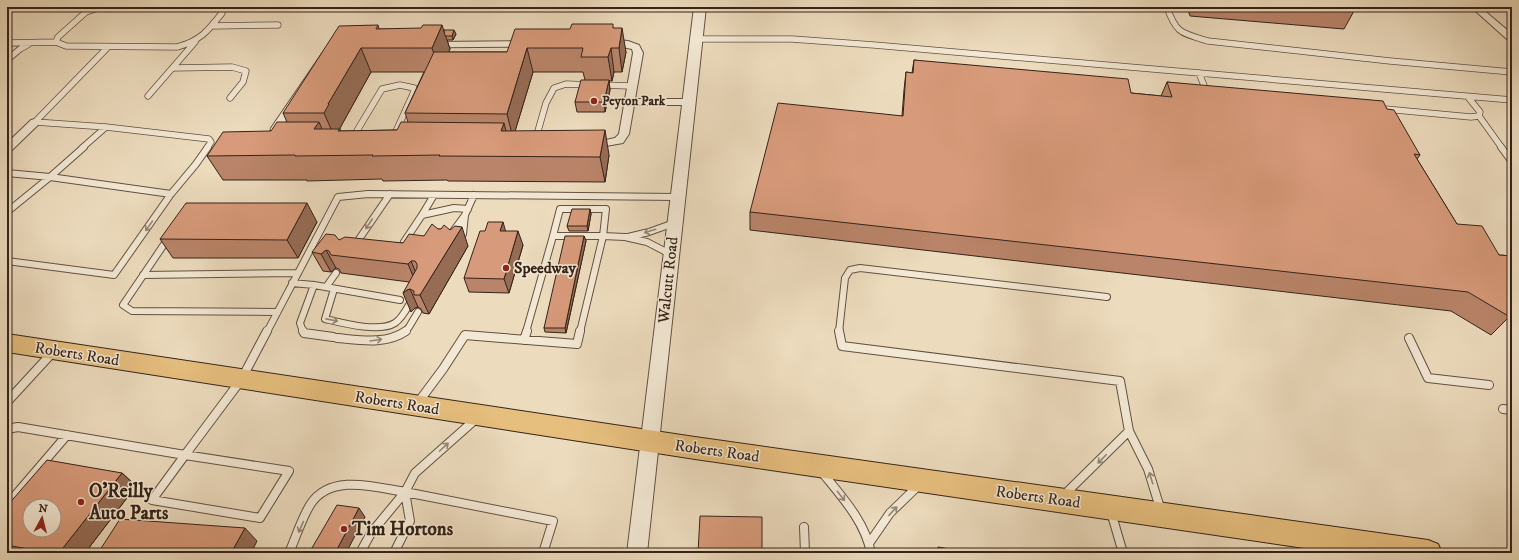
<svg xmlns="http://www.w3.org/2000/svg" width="1519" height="560" font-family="'IM FELL DW Pica',serif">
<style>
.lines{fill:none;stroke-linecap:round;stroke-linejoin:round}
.service-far2-casing{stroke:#635142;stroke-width:7}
.service-far1-casing{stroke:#635142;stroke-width:8}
.service-casing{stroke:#635142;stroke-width:10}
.minor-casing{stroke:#635142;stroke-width:2}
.tertiary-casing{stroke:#635142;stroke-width:2}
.primary-casing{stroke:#352319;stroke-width:2}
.service-far2{stroke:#f3e8d4;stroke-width:5.5}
.service-far1{stroke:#f3e8d4;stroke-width:6}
.service{stroke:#f3e8d4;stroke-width:8}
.minor{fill:#f3e8d4;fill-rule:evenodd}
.tertiary{fill:#f3e8d4;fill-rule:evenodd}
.primary{fill:#e6be7e;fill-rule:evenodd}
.wall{fill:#b98469;stroke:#352319;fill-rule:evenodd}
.shaded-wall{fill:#966c55;stroke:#352319}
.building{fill:#d79a7a;stroke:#352319;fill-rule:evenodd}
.oneway{stroke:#948676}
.poi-dot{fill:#8f2418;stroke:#f3e8d4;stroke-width:1.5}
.labels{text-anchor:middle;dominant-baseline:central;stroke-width:3;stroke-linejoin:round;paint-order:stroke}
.far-poi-label{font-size:13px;font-weight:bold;fill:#352319;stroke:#f3e8d4;text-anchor:start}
.poi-label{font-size:16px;font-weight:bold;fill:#352319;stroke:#f3e8d4;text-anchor:start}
.street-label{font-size:16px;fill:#352319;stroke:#f3e8d4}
.near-poi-label{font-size:19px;font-weight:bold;fill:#352319;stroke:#f3e8d4;text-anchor:start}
</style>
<rect width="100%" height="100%" fill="#ecdbbd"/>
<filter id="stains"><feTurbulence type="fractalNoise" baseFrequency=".005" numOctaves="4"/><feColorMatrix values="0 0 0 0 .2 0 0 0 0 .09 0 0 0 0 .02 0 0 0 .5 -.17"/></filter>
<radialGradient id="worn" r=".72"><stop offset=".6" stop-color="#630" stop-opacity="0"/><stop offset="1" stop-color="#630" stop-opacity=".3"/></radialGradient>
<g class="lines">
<g class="service-far2-casing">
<path id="service-far2" d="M101,7L86,12L58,37L56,42L66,46L177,47C200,41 208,31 222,13L220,9L215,7
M1167,7C1176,34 1182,33 1208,41L1390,61L1512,72
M212,26L278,25
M696,39H792L874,45L1512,100
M7,43L56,42
M7,60L20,49L29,44
M173,68L232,67L246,71L243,82L230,98
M1199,73L1205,88L1210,91
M601,85L632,86
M148,96L195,42
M1385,109L1471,117L1479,116L1480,112L1468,97
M1479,116L1502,148
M35,122L108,47
M35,122L106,127L209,139L211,142L207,148
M536,138L546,103L554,88L566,84L589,85
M352,139L382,89L400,85L414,88L413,94L393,138
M82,148L106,127"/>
</g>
<g class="service-far1-casing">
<path id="service-far1" d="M84,147L50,177L171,194
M1501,147L1512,162
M7,173L50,177L7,212
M434,195L422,215L454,208L468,209
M560,209H606L603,236H553Z
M451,234L465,215L474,195
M169,237L123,305L132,311L277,312
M628,237L649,232L674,223
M460,240L463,234L465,215
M404,242L422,215
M355,245L390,194
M7,261L114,275L171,194L196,164L208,147
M143,275L298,273
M292,283L314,285L400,300
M326,287L336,273
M334,289L325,319C342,323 379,333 395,323C403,318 408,306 413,298
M267,332L338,197L368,194L677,197
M303,332L300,323L314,285
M405,332L409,327L418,312
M526,332L553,236
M580,332L603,236L625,237L647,242L672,255
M839,332L845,278L850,270L860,268L1107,297"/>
</g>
<g class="service-casing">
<path id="service" d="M303,331L304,333L333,337
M839,331L842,346L1120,381L1129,431L1148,469L1161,511
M337,338C360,340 386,345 406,331
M1409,338L1428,378L1489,385
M524,340L527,331
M7,402L53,352
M417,404L443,369L465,335L577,344L580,331
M1503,409L1512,410
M7,429L18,427L185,455L241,380L267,331
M185,455L289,471L260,518L152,500Z
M821,471C841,496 865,521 871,553
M405,492L553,521L543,553
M1064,495L1129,431
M7,505L67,435
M1111,512L1123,553
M804,527L805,553
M870,542L890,513L919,485
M289,553C296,537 301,520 310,505C330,473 375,487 405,492L415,473L477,418
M360,553L371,533L405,492
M394,553L410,521L405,492"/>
</g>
<g class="minor-casing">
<path id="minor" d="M1471,7H1480L1512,34V42L1509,41Z
M617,40L628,41L639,45L643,53L635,99H689L694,102L689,105H634L629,134L623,143L606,146L281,145L272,142L269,137L271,128L321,55L327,48L338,43ZM617,46L632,49L633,53L619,134L615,138L606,140L282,139L279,137L281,128L328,59L333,52L343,48Z
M35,119L39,120L40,122L39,124L11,151L7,152V143L31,120Z"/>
</g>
<g class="tertiary-casing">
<path id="tertiary" d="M694,7H706L647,553H627Z"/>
</g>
<g class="primary-casing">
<path id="primary" d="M7,334L695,437L1428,540L1438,544L1442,553H1338L695,459L7,352Z"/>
</g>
<use href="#service-far2" class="service-far2"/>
<use href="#service-far1" class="service-far1"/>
<use href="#service" class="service"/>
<use href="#minor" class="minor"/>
<use href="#tertiary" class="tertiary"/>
<use href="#primary" class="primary"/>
</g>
<path class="wall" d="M1187,7H1352L1354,11L1344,29L1190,16Z
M378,25L379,29L444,30L456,34L453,40H447L450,49L448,52H507L614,28L626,52L622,72H614L612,81H609L610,90L605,112H577L575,102L585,80L583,72H533L515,131L609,155L605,182L448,181L447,180L383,181L382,179L307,181V180H223L207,156L271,131L287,122L283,113ZM371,72H424L405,113L408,122L397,130L340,131V128Z
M914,60L1131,93L1161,96L1167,82L1387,109L1420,155L1417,159L1457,224L1499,255L1512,256V326L1508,318L1491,335L1451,311L750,230V212L902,116L904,90L906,72L912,73Z
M590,209L591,214L588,231H569L567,226Z
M317,222L298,258H173L160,239Z
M438,229L450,230L468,246L429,314L423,313L421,309L418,307L415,308L411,312L409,282L341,273L339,269L336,268L331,272L323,271L312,252L339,240L403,243L424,236Z
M506,231L523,245L509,293L469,292L464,278Z
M584,236L586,241L566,333L545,332L544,328Z
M122,473L136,486L85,553H7V506Z"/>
<path class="shaded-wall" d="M442,25L450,49L440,72L432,48Z
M622,28L626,52L622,72L619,48Z
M454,30L456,34L453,40L452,36Z
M361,48L371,72L340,128V130L351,154L350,156L339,132L335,138L324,113L328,104Z
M527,48L533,72L513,138L507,114Z
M611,48L614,72L612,81L608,57Z
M609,80L610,90L605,112L604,102Z
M319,122L330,147L314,129Z
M504,123L510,147L501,131Z
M605,130L609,155L605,182L600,157Z
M307,203L317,222L298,258L287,240Z
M590,209L591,214L588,231L587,226Z
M503,222L507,236L500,231Z
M462,227L468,246L429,314L420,295Z
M518,231L523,245L509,293L504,279Z
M584,236L586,241L566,333L565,328Z
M326,250L336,268L331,272L321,254Z
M411,261L419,280L416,283L408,264Z
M410,289L418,307L415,308L411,312L403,293L407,290Z
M122,473L136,486L85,553H59Z
M359,508L365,517L346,553H335Z
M245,528L257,541L251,553H231Z"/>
<path class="building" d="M1300,7H1352L1354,11Z
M572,24H613V28H622L619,48H611L608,57H581L583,48H527L507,114L405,113L434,52H507L515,29H570Z
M378,25L376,29L421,28L423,25H442L432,48H361L328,104H329L324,113H283L339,26Z
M444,30H454L452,36H445Z
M914,60L1128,79L1131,93L1172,97L1167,82L1383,101L1387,109L1394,110L1420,155L1414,154L1457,224L1482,226L1499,255L1512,256V314L1510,317L1468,292L750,212L778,103L903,116L906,72L913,73Z
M581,80H609L604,102H575Z
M277,122H319L314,129H339L338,131L397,130L401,122L504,123L501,131L605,130L600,157L439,156L440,155L372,156L373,155L295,156V155L207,156L223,132L271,131Z
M186,203H307L287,240L160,239Z
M572,209H590L587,226H567Z
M488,222H503L500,231H518L504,279L464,278L480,231H485Z
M432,224L438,229H441L444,225L450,230L455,226L462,227L420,295H414V291L410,289L407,290L403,293L417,268V264L415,261H411L408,264L331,255L329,251L326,250L321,254L312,252L326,234L335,235L339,240L345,237L403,243L409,234L424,236Z
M565,236H584L565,328H544Z
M47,460L122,473L59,553H49L7,545V506ZM30,506H54V530H30Z
M337,505L359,508L335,553H309Z
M700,516L762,517V553H698Z
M120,519L245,528L231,553H98Z
M938,547L973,553H938Z"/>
<defs><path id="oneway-shaft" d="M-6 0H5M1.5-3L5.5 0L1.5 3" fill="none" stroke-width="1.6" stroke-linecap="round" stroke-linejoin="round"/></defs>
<g class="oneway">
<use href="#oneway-shaft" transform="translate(369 224) rotate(124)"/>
<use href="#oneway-shaft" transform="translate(149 226) rotate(125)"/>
<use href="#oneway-shaft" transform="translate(650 231) rotate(163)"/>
<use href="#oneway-shaft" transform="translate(332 320) rotate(11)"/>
<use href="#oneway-shaft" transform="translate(376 340) rotate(-9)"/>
<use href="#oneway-shaft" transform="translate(444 447) rotate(-42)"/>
<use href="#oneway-shaft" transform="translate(1102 459) rotate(134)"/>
<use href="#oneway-shaft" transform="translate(1151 478) rotate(-107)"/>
<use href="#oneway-shaft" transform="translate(841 496) rotate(52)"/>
<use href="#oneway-shaft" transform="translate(893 511) rotate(-47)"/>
<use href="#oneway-shaft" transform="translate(301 527) rotate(114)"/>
</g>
<g class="poi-dot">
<circle cx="594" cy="101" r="4"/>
<circle cx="506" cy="268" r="4"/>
<circle cx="81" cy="502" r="4"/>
<circle cx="344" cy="529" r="4"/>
</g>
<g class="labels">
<g class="far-poi-label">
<text x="602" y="101">Peyton Park</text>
</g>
<g class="poi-label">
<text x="514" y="268">Speedway</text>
</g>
<g class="street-label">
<text transform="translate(668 280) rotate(-84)">Walcutt Road</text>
<text transform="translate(77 354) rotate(9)">Roberts Road</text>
<text transform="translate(397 403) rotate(9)">Roberts Road</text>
<text transform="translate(717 451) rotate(8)">Roberts Road</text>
<text transform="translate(1038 497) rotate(8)">Roberts Road</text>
</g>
<g class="near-poi-label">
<text x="89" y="491">O'Reilly<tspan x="89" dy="22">Auto Parts</tspan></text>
<text x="352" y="529">Tim Hortons</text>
</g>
</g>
<rect width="1519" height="560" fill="none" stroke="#ecdbbd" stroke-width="24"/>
<rect x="8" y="8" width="1503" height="544" fill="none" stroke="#352319" stroke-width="2"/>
<rect x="12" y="12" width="1495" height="536" fill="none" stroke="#352319"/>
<g transform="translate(42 518) rotate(7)"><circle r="19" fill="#f3e8d4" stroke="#a79989"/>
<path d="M0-3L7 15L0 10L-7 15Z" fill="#8f2418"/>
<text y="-6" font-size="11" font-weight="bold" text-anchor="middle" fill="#352319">N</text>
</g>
<rect width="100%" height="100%" filter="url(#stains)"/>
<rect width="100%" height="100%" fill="url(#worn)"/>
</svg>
